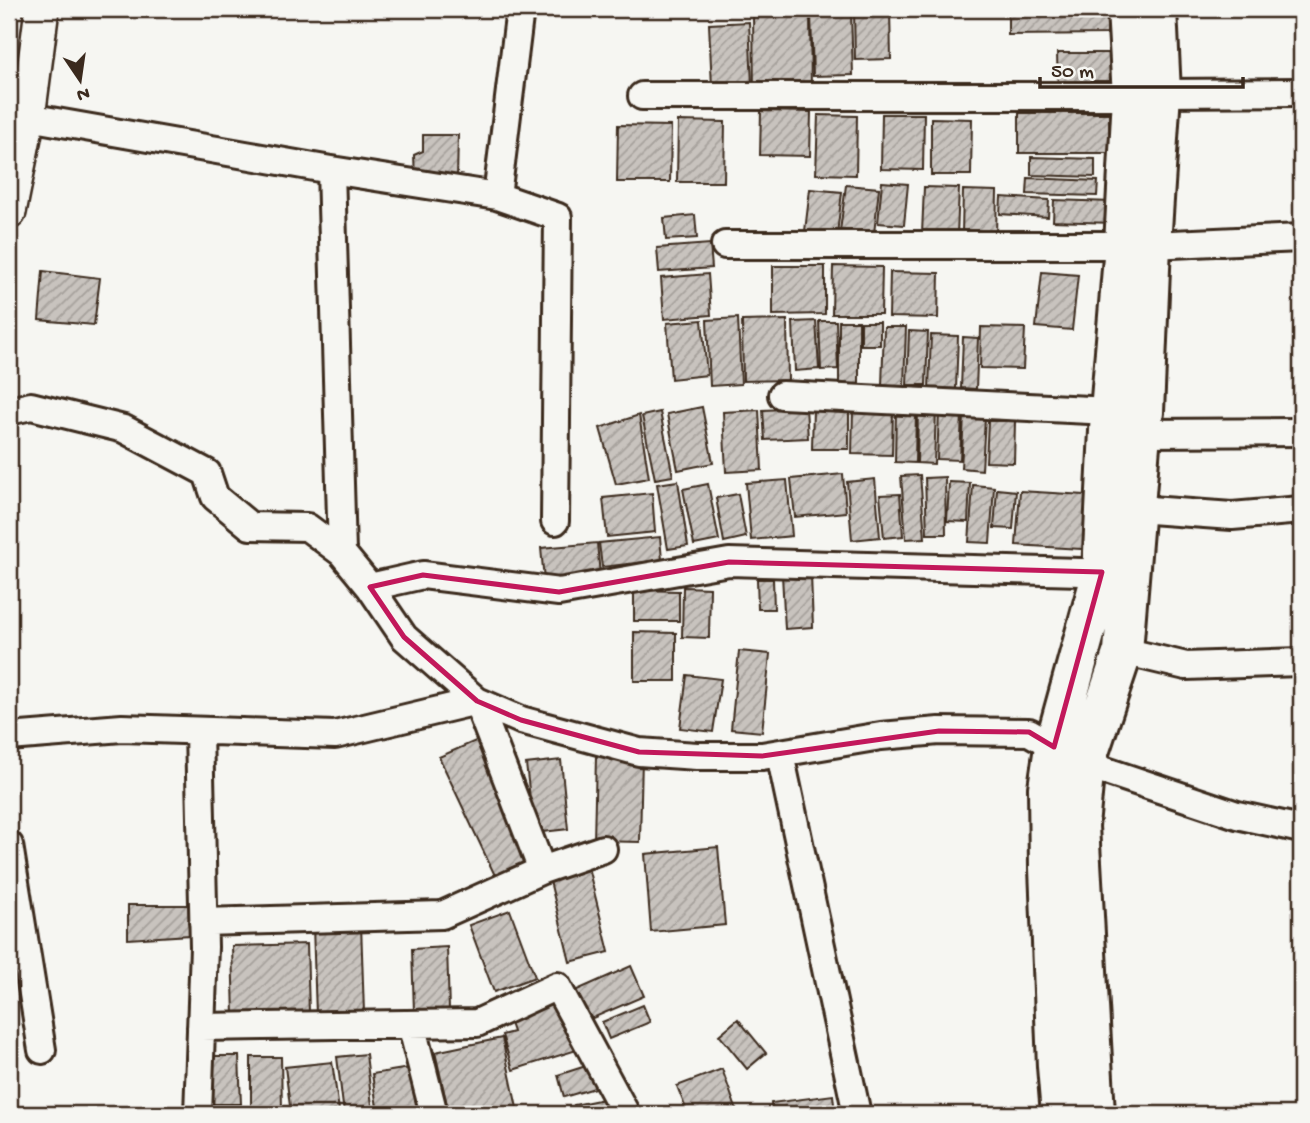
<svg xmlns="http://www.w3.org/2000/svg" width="1310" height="1123" font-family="'Gochi Hand',sans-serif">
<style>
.building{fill:url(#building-hatch);stroke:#3b2a1e;stroke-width:2}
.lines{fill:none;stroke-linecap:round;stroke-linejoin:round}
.minor-casing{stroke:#3b2a1e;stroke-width:32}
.tertiary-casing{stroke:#3b2a1e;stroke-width:38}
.secondary-casing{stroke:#3b2a1e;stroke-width:44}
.minor{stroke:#f6f6f2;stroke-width:26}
.tertiary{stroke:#f6f6f2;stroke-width:33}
.secondary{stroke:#f6f6f2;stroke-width:38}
.marked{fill:none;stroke:#c2185b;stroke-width:5;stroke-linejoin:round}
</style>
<defs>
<pattern id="building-hatch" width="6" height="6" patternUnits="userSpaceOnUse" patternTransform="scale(1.75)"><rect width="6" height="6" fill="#c8c3be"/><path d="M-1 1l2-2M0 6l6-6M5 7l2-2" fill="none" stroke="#a49f9a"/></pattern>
</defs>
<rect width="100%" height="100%" fill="#f6f6f2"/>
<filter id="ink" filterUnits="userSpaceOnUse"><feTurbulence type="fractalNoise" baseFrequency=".0143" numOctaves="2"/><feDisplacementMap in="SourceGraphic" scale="14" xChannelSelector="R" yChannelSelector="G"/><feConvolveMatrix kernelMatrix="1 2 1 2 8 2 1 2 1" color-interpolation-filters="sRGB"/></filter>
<g filter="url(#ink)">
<path class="building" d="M890,9L891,59L855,60L854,10Z
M1008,9H1107V34L1008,35Z
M851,13L853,75L813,76L811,14Z
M810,15L811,91L754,92L753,16Z
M749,22L752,85L712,87L709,24Z
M1057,53H1113V86L1058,87Z
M761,111L811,112L810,156L760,155Z
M1019,113H1109V153H1019Z
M882,114H924L923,170L881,169Z
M818,115L857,116L856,175L816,174Z
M931,118L972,119L971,175H931Z
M678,121L725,122L724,182H677Z
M618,125L671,126L670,182H617Z
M423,135H458L457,180L415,178L414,155L423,151Z
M1031,157L1095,159V177L1031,175Z
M1028,178L1098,181L1097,196L1027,194Z
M882,182L908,184L904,225L878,223Z
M846,185L879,188L874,234L840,231Z
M924,187L959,188L957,235L922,234Z
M810,189L842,192L837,234L805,231Z
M963,190L997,191L996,235L962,233Z
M1001,197L1049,200L1048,217L1000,214Z
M1054,200L1112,202V223L1053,221Z
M695,215L697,238L666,240L664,218Z
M710,244L712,268L659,272L657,248Z
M773,266H825V314L773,315Z
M833,266L882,267L881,314H832Z
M43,271L100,278L94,325L39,320Z
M890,272L939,273L938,318L889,317Z
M1042,272L1078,275L1072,330L1036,327Z
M708,274L711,315L664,319L661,278Z
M738,318L741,384L710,386L707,320Z
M702,320L707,375L671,379L667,323Z
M787,320L788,380L743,381L742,321Z
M816,321L819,369L795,371L793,322Z
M819,321H836L838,369L821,370Z
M839,321H859V386H839Z
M861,322H880V345H861Z
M884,327H906L904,386H882Z
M981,327L1025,328L1023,369L980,368Z
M909,331L928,332L926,385H907Z
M931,335L958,336L956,389L929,388Z
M963,337L978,338L976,389L961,388Z
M702,407L713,463L678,470L667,414Z
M813,407H849V449H812Z
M806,408L808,438L765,440L763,410Z
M853,408L893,409L892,455L852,454Z
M896,409H916L915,463L895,462Z
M918,409L936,410L934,464L917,463Z
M759,410L762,470L726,472L723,412Z
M660,412L673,476L655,479L642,416Z
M939,413L962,414L960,460L937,459Z
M639,415L649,478L616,484L600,428Z
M964,417L985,418L982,470L961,468Z
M988,421H1015L1014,463L986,462Z
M843,474L846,512L795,517L791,479Z
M920,475L925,538L906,539L901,476Z
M945,477L946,534H927L925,478Z
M875,479L880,537L852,540L847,482Z
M787,480L792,536L751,540L746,483Z
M678,481L688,546L668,549L657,484Z
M949,482L970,483L968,522L947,521Z
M708,484L719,540L694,545L683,489Z
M973,485L994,487L990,543L969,542Z
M997,489L1016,491L1013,529L994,528Z
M1020,491L1101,496L1097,550L1016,545Z
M652,493L655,532L607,537L603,498Z
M738,494L746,537L724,542L716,498Z
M900,494L903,536L884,538L880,495Z
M660,537L662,560L602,567L599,543Z
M597,543L600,575L544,580L541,548Z
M811,574L813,627L785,629L782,575Z
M757,579H773L774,609H758Z
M683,587L710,588L709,638L682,637Z
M634,590L679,591V621H634Z
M634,632L676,633V681H634Z
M739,651L770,654L762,732L731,729Z
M687,675L721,679L713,732L680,728Z
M480,739L531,867L498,882L439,757Z
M596,756L642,757L640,842L594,841Z
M561,760L568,829L534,833L526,764Z
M718,847L725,925L651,932L645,854Z
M587,863L609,952L570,962L548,873Z
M128,905H188L190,935L128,939Z
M510,910L535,977L494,992L469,925Z
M361,924L364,1013L316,1015L313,926Z
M307,944L309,1013L234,1016L232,946Z
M447,947L449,1010L414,1012L412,949Z
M631,966L644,996L581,1023L568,994Z
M556,1000L580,1049L513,1070L502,1035L513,1032L508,1017Z
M643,1005L650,1022L609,1039L602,1022Z
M738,1019L766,1053L747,1069L719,1035Z
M502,1038L517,1108L488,1114H449L435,1052Z
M366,1054L373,1114H344L337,1057Z
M210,1056H239L241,1104H211Z
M251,1057H281L282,1111L251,1112Z
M332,1062L339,1110L306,1114H291L285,1067Z
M592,1064L598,1087L564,1097L558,1075Z
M416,1067L423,1114H378L372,1074Z
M722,1069L738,1114H688L677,1086Z
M833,1095L835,1114H772L771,1103Z
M604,1099L607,1114H576L574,1105Z
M569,1108L571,1114H541L540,1113Z"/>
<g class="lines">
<g class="minor-casing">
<path id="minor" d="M1161,93L1301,92
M642,96H1132
M28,117L331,170L497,196L558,217L555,521
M331,170L342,553
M497,196L520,9
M725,245H1151L1301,238
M782,395L1110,411
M9,411L31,406L124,429L207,473L215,497L250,526L307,527L342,553L370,587L404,637L477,701L521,720L639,752L697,756H762L881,736L939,731L1029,732L1085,764L1237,815L1301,829
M1141,433L1301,432
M1136,509L1232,516L1301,510
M370,587L423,575L559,592L729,562L1118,573
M1123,651L1186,666L1301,662
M9,737L122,728L335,735L477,701L542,870
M780,754L857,1114
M9,845L42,1050
M203,922L442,915L542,870L603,849
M411,1024L434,1114
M201,1027L477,1023L557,986L626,1114
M198,1114L204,947L199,732"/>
</g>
<g class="tertiary-casing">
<path id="tertiary" d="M9,212L28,117L42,9"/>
</g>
<g class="secondary-casing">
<path id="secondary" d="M1061,1114L1057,1066L1049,868L1048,788L1054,747L1102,572L1110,411L1124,245L1132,96L1127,9
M1095,1114L1079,826L1085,764L1123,651L1141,433L1144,412L1151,245L1161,93L1157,9"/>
</g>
<use href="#minor" class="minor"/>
<use href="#tertiary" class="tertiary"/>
<use href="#secondary" class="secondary"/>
</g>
</g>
<path class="marked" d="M729,562L1102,572L1054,747L1029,732L939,731L762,756L639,752L521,720L477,701L404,637L370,587L423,575L559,592Z"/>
<rect width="1310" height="1123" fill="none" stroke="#f6f6f2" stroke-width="35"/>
<rect x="18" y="18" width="1275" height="1088" fill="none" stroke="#3b2a1e" stroke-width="2.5" filter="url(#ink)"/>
<g transform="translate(80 80) rotate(167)" stroke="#f6f6f2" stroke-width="5" paint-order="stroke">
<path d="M0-5L12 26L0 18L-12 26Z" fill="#3b2a1e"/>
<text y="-10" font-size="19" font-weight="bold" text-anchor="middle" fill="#3b2a1e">N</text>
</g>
<path d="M1040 77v10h203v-10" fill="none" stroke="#3b2a1e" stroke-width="3.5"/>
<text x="1051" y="77" font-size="21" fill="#3b2a1e" stroke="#f6f6f2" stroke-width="5" paint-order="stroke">50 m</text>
</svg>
